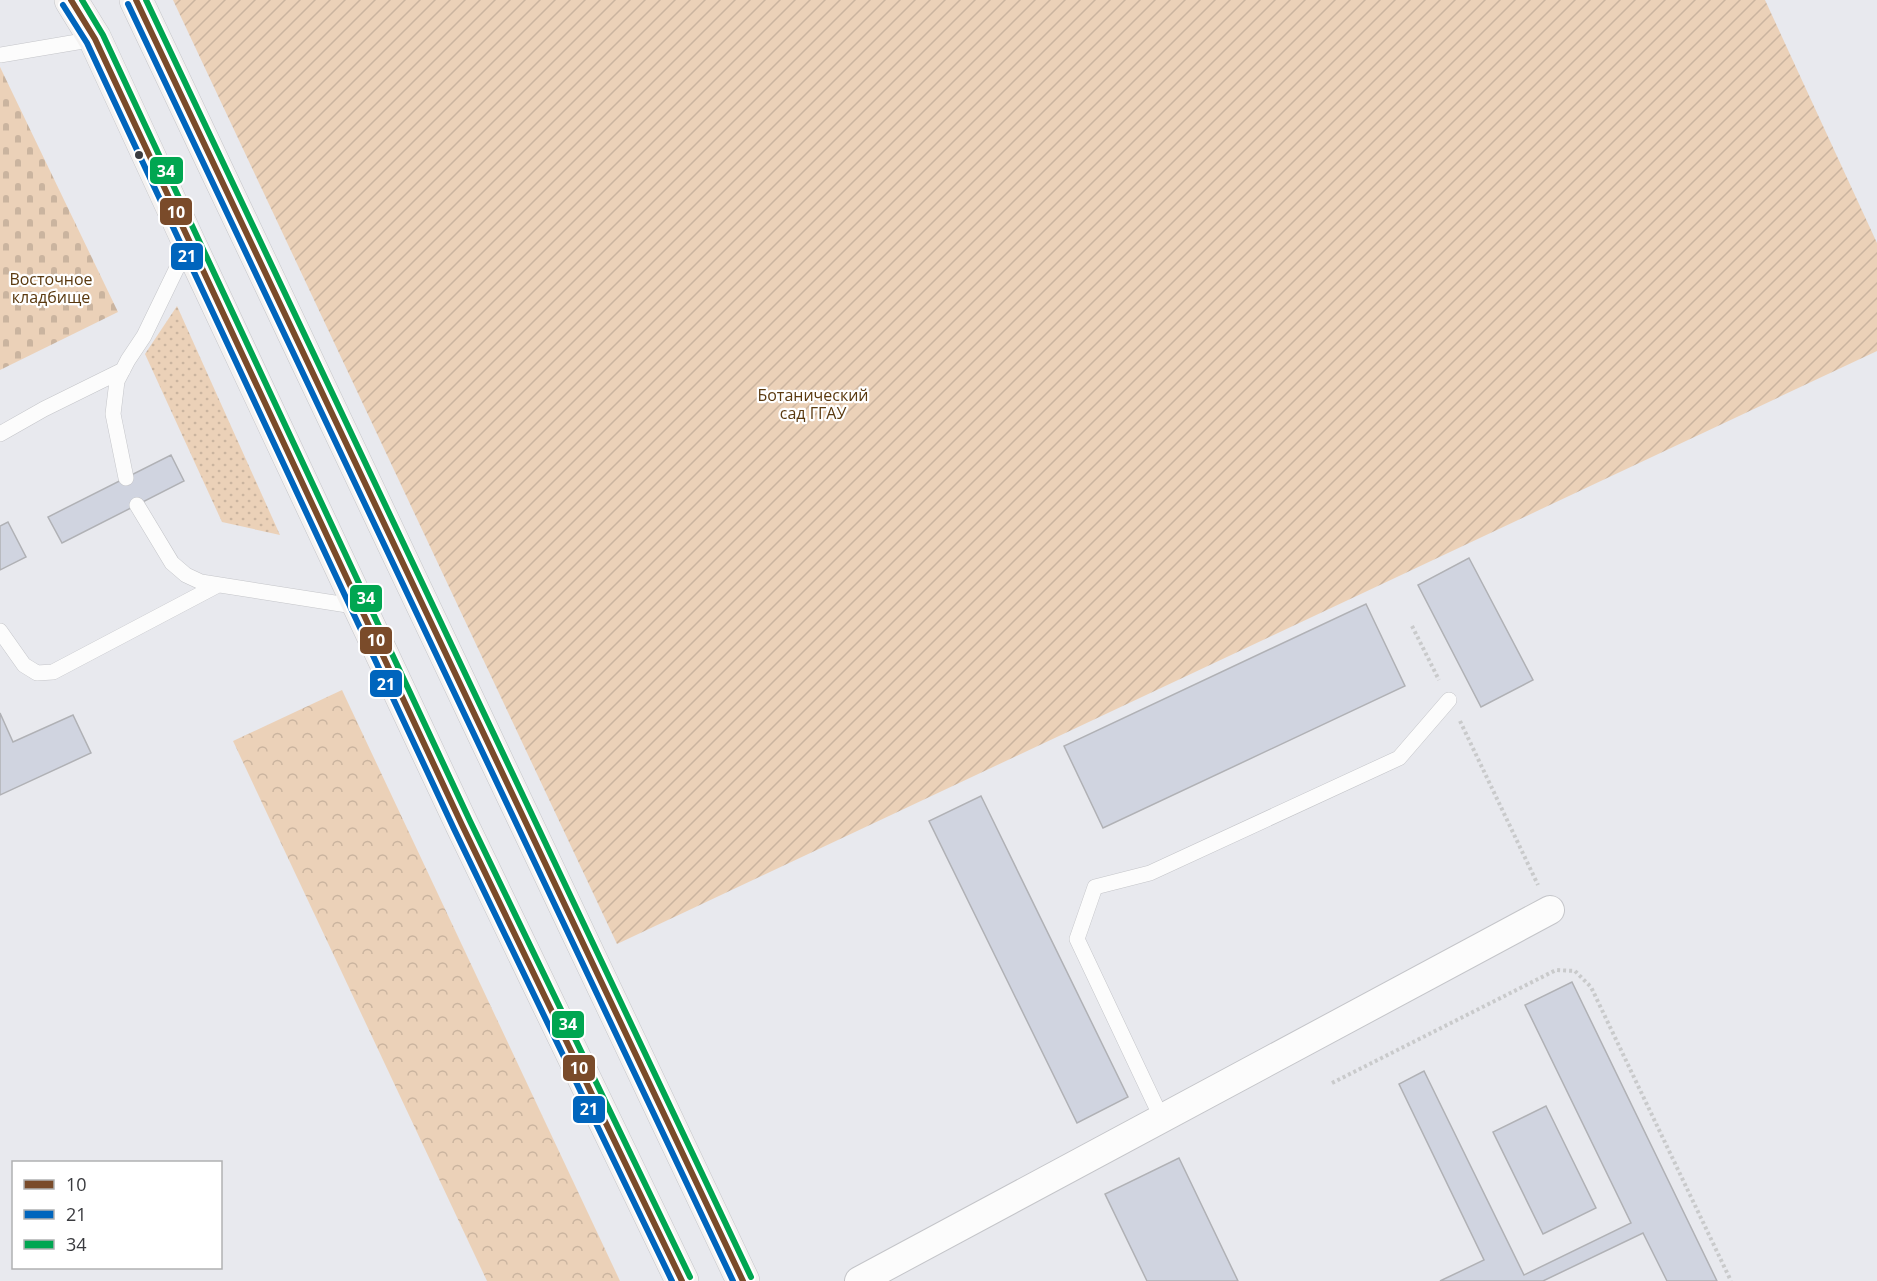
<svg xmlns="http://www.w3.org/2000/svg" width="1877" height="1281" font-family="'Open Sans',sans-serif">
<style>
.grass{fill:url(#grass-dots)}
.forest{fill:url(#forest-crowns)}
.cemetery{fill:url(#cemetery-stones)}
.garden{fill:url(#garden-furrows)}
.building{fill:#d0d4e0;stroke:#b0b1b5;stroke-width:1.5}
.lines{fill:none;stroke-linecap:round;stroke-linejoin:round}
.lane-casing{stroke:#c4c5c9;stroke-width:16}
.street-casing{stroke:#c4c5c9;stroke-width:30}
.secondary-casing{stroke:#c4c5c9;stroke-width:34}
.path{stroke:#c9cacb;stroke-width:4;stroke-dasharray:3 3;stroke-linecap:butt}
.lane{stroke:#fcfcfc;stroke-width:15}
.street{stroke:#fcfcfc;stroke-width:28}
.secondary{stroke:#f4f2f1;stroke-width:33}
.bus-1-casing{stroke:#fff;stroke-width:10}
.bus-2-casing{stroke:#fff;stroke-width:10}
.bus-3-casing{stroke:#fff;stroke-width:10}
.bus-1{stroke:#7a4b2a;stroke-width:6}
.bus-2{stroke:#0065bd;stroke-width:6}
.bus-3{stroke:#00a651;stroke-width:6}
.bus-dot{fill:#3a3b3f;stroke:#fff;stroke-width:2}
.labels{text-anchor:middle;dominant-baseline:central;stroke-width:4.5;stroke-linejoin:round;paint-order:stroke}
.park-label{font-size:16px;fill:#5a390f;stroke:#fff}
.line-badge{stroke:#fff;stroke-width:2}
.badge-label{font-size:16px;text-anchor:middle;font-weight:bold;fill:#fff}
</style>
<defs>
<pattern id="grass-dots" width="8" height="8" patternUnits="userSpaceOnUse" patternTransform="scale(1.5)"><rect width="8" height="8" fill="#ebd1b8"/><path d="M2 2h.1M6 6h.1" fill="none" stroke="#cab49f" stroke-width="1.8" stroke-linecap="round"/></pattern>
<pattern id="forest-crowns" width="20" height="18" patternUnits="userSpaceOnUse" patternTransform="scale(1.5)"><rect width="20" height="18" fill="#ebd1b8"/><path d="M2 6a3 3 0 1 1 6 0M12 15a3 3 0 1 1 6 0" fill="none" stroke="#cab49f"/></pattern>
<pattern id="cemetery-stones" width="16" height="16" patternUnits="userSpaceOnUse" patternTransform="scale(1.5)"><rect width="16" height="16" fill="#ebd1b8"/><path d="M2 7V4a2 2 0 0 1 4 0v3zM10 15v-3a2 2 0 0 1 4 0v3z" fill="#cab49f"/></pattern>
<pattern id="garden-furrows" width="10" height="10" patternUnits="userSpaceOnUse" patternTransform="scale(1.5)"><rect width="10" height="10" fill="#ebd1b8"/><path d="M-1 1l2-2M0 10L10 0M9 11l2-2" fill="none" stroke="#cab49f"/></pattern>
</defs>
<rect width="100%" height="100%" fill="#e8e9ee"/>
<path class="grass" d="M177,306L280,535L222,522L145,354Z"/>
<path class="forest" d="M342,690L620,1281H487L233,741Z"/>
<path class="cemetery" d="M0,67L118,312L0,370Z"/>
<path class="garden" d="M173,0H1765L1877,243V351L617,944Z"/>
<path class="building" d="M171,455L184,481L62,543L48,517Z
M8,522L26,557L0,570V526Z
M1469,558L1533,680L1481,707L1418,585Z
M1366,604L1405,686L1103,828L1064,746Z
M0,713L13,742L73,715L91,753L0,795Z
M981,796L1128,1097L1077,1123L929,821Z
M1572,982L1717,1281H1667L1643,1233L1543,1281H1440L1484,1260L1399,1084L1424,1071L1524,1275L1631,1223L1525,1005Z
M1546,1106L1596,1208L1543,1234L1493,1132Z
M1179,1158L1238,1281H1147L1105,1194Z"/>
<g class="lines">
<g class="lane-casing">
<path id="lane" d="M0,55L95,39
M0,434L44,409L123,370
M126,478L113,414L117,381L128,360L144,336L189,243
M137,505L172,563L186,575L201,582L360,607
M0,631L24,665L37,673L53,672L218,585
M1162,1119L1077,939L1095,887L1150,873L1399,758L1449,700"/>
</g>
<g class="street-casing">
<path id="street" d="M859,1281L1550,910"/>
</g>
<g class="secondary-casing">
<path id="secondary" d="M71,0L95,39L189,243L462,825L682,1281
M136,0L743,1281"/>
</g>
<path class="path" d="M1412,626L1439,680
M1460,721L1538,885
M1332,1083L1556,970L1575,971L1591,987L1731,1281"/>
<use href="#lane" class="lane"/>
<use href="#street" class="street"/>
<use href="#secondary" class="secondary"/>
<g class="bus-1-casing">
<path id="bus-1" d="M71,0L95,39L462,825L682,1281
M136,0L743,1281"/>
</g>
<g class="bus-2-casing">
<path id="bus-2" d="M128,4L733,1281
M63,5L87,43L454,829L672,1281"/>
</g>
<g class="bus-3-casing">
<path id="bus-3" d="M82,0L103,35L470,821L690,1277
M146,0L751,1277"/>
</g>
<use href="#bus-1" class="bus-1"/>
<use href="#bus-2" class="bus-2"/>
<use href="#bus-3" class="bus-3"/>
</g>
<circle class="bus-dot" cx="139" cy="155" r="5"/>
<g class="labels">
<g class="park-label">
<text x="51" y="279">Восточное<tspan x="51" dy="18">кладбище</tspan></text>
<text x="813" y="395">Ботанический<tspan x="813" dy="18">сад ГГАУ</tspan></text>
</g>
</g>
<g class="line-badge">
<rect x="149" y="156" width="35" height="29" rx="6" fill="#00a651"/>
<rect x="159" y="197" width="34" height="29" rx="6" fill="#7a4b2a"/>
<rect x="170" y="242" width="34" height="29" rx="6" fill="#0065bd"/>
<rect x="349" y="584" width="34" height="29" rx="6" fill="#00a651"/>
<rect x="359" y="626" width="34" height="29" rx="6" fill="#7a4b2a"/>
<rect x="369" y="669" width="34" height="29" rx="6" fill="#0065bd"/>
<rect x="551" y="1010" width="34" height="29" rx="6" fill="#00a651"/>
<rect x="562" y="1054" width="34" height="28" rx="6" fill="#7a4b2a"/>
<rect x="572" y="1095" width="34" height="29" rx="6" fill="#0065bd"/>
</g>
<g class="badge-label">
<text x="166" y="177">34</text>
<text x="176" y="218">10</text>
<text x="187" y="262">21</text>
<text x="366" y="604">34</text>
<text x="376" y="646">10</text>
<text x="386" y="690">21</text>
<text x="568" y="1030">34</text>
<text x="579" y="1074">10</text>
<text x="589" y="1115">21</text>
</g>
<rect x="12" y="1161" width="210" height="108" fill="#ffffff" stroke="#b0b1b2" stroke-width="1.5"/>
<rect x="24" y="1180" width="30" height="9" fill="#7a4b2a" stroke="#b0b1b2" stroke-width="1.5"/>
<text x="66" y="1191" font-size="18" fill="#3a3b3f">10</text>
<rect x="24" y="1210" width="30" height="9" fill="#0065bd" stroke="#b0b1b2" stroke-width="1.5"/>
<text x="66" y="1221" font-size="18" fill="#3a3b3f">21</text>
<rect x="24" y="1240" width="30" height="9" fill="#00a651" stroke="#b0b1b2" stroke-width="1.5"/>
<text x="66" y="1251" font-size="18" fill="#3a3b3f">34</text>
</svg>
